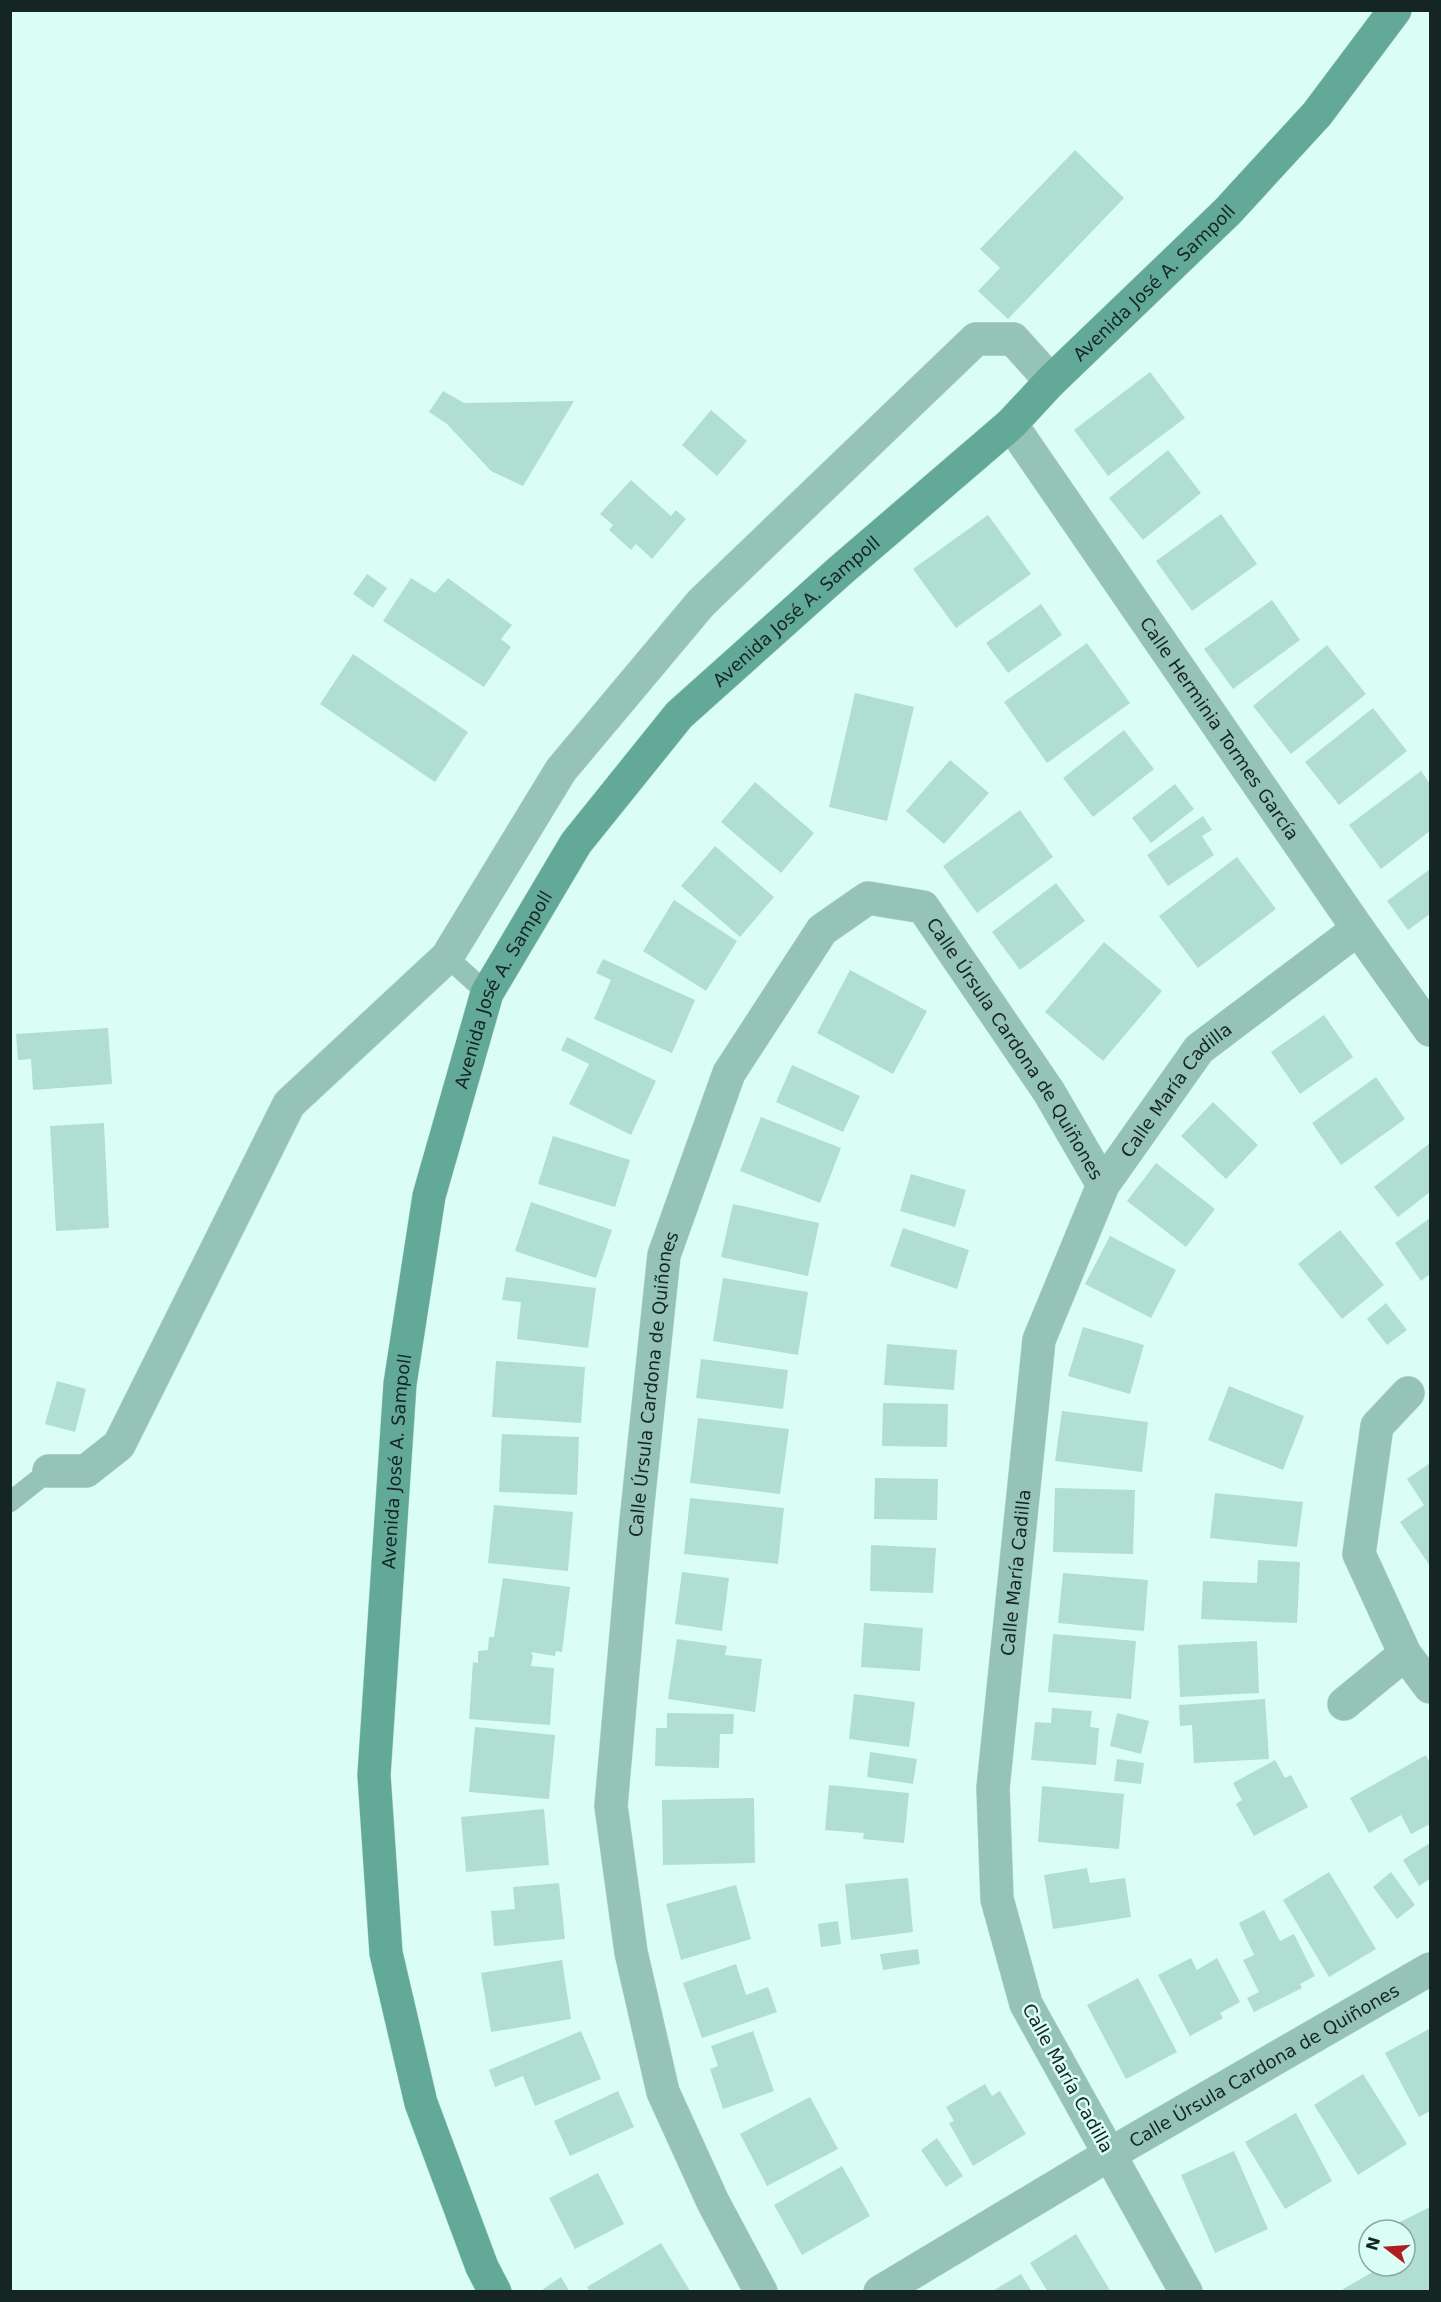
<svg xmlns="http://www.w3.org/2000/svg" width="1441" height="2302" font-family="'DejaVu Sans',sans-serif">
<style>
.building{fill:#b1ded2}
.lines{fill:none;stroke-linecap:round;stroke-linejoin:round}
.lane-casing{stroke:#badbd2;stroke-width:21}
.street-casing{stroke:#badbd2;stroke-width:34}
.secondary-casing{stroke:#badbd2;stroke-width:34}
.lane{stroke:#95c3b7;stroke-width:20}
.street{stroke:#95c3b7;stroke-width:33}
.secondary{stroke:#62a998;stroke-width:33}
.labels{text-anchor:middle;dominant-baseline:central;stroke-width:5;stroke-linejoin:round;paint-order:stroke}
.street-label{font-size:18px;fill:#152622;stroke:#dafef4}
</style>
<rect width="100%" height="100%" fill="#dafef4"/>
<path class="building" d="M1075,150L1124,198L1008,319L978,291L1000,268L980,249Z
M1150,372L1185,418L1108,476L1074,430Z
M443,391L464,403L574,401L523,486L491,471L447,424L429,412Z
M711,410L747,441L717,476L682,445Z
M1168,450L1201,493L1143,540L1109,498Z
M631,480L671,516L676,510L686,519L652,559L636,544L631,550L609,530L613,525L600,514Z
M1221,514L1257,564L1192,611L1156,561Z
M988,515L1031,574L956,628L913,569Z
M367,574L387,588L373,608L353,594Z
M411,578L435,593L448,578L512,625L501,639L511,647L484,687L383,621Z
M1272,600L1300,640L1233,689L1204,649Z
M1041,604L1062,635L1008,673L986,643Z
M1087,643L1130,703L1047,763L1004,702Z
M1327,645L1366,694L1291,754L1253,706Z
M353,654L468,732L435,782L320,704Z
M855,693L914,707L887,821L829,807Z
M1373,708L1407,751L1339,805L1305,762Z
M1124,730L1154,769L1093,817L1063,778Z
M950,760L989,793L944,844L906,811Z
M1421,771L1430,784V831L1381,869L1349,825Z
M755,782L814,833L781,873L721,822Z
M1175,784L1194,809L1151,843L1132,818Z
M1020,810L1053,857L977,913L943,866Z
M1203,816L1212,830L1202,836L1214,855L1168,886L1147,855Z
M715,846L774,897L740,937L681,886Z
M1237,857L1276,909L1198,968L1159,916Z
M1430,869V914L1408,930L1387,901Z
M1056,883L1085,921L1020,970L992,932Z
M674,900L737,941L706,991L643,951Z
M1104,942L1162,991L1103,1061L1045,1012Z
M603,959L695,1000L672,1053L594,1019L611,980L596,973Z
M850,970L927,1011L893,1074L817,1033Z
M1324,1015L1353,1057L1300,1094L1271,1052Z
M108,1028L112,1084L33,1090L31,1059L18,1060L16,1034Z
M567,1037L656,1081L631,1135L569,1104L589,1064L561,1050Z
M792,1065L860,1096L843,1132L776,1102Z
M1376,1077L1405,1119L1341,1165L1312,1123Z
M1213,1102L1258,1145L1226,1179L1181,1136Z
M761,1117L841,1148L820,1203L740,1171Z
M104,1123L109,1228L56,1231L50,1126Z
M553,1136L630,1160L615,1207L538,1184Z
M1430,1143V1192L1398,1217L1374,1187Z
M1156,1163L1215,1209L1186,1247L1127,1201Z
M911,1174L966,1190L955,1227L900,1211Z
M531,1202L612,1230L596,1278L515,1251Z
M733,1204L819,1223L808,1276L721,1257Z
M1430,1218V1274L1421,1281L1395,1243Z
M903,1228L969,1250L957,1289L890,1266Z
M1340,1230L1384,1285L1342,1319L1298,1264Z
M1110,1236L1176,1270L1151,1318L1085,1284Z
M506,1277L596,1288L588,1348L517,1339L521,1302L502,1300Z
M723,1278L808,1292L798,1355L713,1341Z
M1386,1303L1407,1330L1387,1345L1367,1319Z
M1083,1327L1144,1345L1130,1394L1068,1376Z
M887,1344L957,1350L954,1390L884,1385Z
M701,1359L788,1370L783,1409L696,1398Z
M496,1361L585,1367L581,1423L492,1417Z
M57,1381L86,1389L75,1432L45,1424Z
M1229,1386L1304,1416L1283,1470L1208,1440Z
M883,1403L948,1404L947,1447L882,1446Z
M1062,1411L1148,1422L1142,1472L1055,1461Z
M698,1418L789,1429L780,1494L690,1483Z
M502,1434L579,1437L577,1495L499,1492Z
M1430,1463V1566L1400,1522L1424,1505L1407,1479Z
M875,1478L938,1479L937,1520L874,1519Z
M1055,1488L1135,1490L1133,1554L1053,1552Z
M1215,1493L1303,1502L1297,1547L1210,1538Z
M690,1498L784,1508L778,1564L684,1554Z
M494,1505L573,1512L568,1571L488,1563Z
M871,1545L936,1548L933,1593L870,1591Z
M1258,1560L1300,1562L1297,1623L1201,1619L1203,1581L1257,1583Z
M682,1572L729,1578L722,1631L675,1624Z
M1063,1573L1148,1580L1144,1631L1058,1623Z
M503,1578L570,1587L562,1652L556,1651L555,1656L531,1652L533,1656L531,1666L554,1668L550,1725L469,1719L473,1662L478,1663V1651L488,1650L489,1637H494Z
M864,1623L923,1628L920,1671L861,1667Z
M1053,1634L1136,1641L1131,1699L1048,1692Z
M677,1639L727,1646L725,1655L762,1659L755,1712L668,1699Z
M1257,1641L1259,1693L1180,1697L1178,1645Z
M854,1694L915,1702L909,1747L849,1739Z
M1265,1699L1269,1759L1194,1763L1192,1725L1180,1726L1179,1705Z
M1052,1708L1092,1711L1090,1727L1099,1728L1096,1765L1031,1760L1035,1722L1051,1723Z
M667,1713L734,1714L733,1734H720L719,1768L655,1766L656,1728H667Z
M1117,1713L1149,1721L1141,1754L1110,1746Z
M475,1727L555,1735L549,1799L469,1792Z
M870,1752L917,1759L913,1784L867,1777Z
M1426,1755L1430,1764V1824L1411,1834L1401,1815L1369,1833L1350,1798Z
M1117,1759L1144,1763L1141,1784L1114,1781Z
M1275,1760L1285,1778L1291,1775L1308,1807L1254,1836L1236,1804L1242,1800L1233,1783Z
M829,1785L909,1793L904,1843L863,1839L864,1833L825,1830Z
M1042,1786L1124,1794L1119,1849L1038,1842Z
M754,1798L755,1863L663,1865L662,1800Z
M544,1809L549,1865L466,1872L461,1817Z
M1430,1843V1879L1419,1886L1403,1860Z
M1087,1868L1090,1883L1125,1878L1131,1917L1053,1929L1044,1875Z
M1329,1872L1376,1949L1329,1977L1283,1900Z
M1391,1872L1415,1905L1397,1919L1373,1887Z
M908,1878L913,1932L851,1940L845,1884Z
M559,1883L565,1939L494,1946L491,1911L515,1909L513,1887Z
M736,1885L751,1939L681,1960L666,1904Z
M1264,1910L1280,1941L1294,1934L1315,1976L1300,1984L1302,1988L1254,2012L1247,1998L1259,1992L1243,1960L1254,1955L1239,1923Z
M838,1921L841,1944L821,1947L818,1924Z
M918,1949L920,1964L883,1970L880,1954Z
M1191,1958L1197,1970L1217,1958L1240,2002L1220,2013L1223,2018L1190,2036L1158,1975Z
M562,1960L571,2019L491,2032L481,1973Z
M736,1964L746,1995L768,1987L777,2012L702,2038L683,1983Z
M1138,1978L1177,2052L1126,2079L1087,2005Z
M1429,2029L1430,2033V2111L1419,2117L1385,2053Z
M581,2031L601,2079L535,2106L523,2076L495,2087L489,2070Z
M753,2031L774,2091L723,2109L710,2069L718,2066L711,2046Z
M1363,2074L1407,2144L1358,2175L1314,2105Z
M985,2084L992,2096L1000,2091L1026,2134L973,2166L949,2123L954,2121L946,2107Z
M618,2091L634,2127L570,2156L554,2121Z
M810,2097L838,2149L767,2186L740,2134Z
M1296,2113L1332,2181L1285,2209L1245,2142Z
M937,2138L963,2176L946,2187L921,2150Z
M1234,2151L1268,2229L1215,2253L1181,2175Z
M842,2166L870,2216L802,2255L774,2205Z
M598,2173L624,2224L575,2249L549,2198Z
M1430,2207V2292H1338L1383,2266H1405V2243L1407,2240L1405,2238V2230H1396L1392,2226Z
M1076,2234L1111,2292H1048L1030,2263Z
M661,2243L690,2291L590,2292L587,2287Z
M1021,2274L1032,2292H991Z
M561,2277L570,2292H539Z"/>
<g class="lines">
<g class="lane-casing">
<path id="lane" d="M447,957L487,993
M10,1502L49,1471"/>
</g>
<g class="street-casing">
<g id="street">
<path id="s1" d="M1011,424L1358,929L1430,1030"/>
<path d="M1408,1393L1377,1426L1359,1554L1405,1654L1430,1687"/>
<path d="M49,1471H86L119,1445L289,1104L447,957L561,770L701,603L976,339H1013L1051,381"/>
<path d="M1344,1704L1405,1654"/>
<path id="s2" d="M761,2292L713,2202L663,2092L631,1952L611,1806L636,1522L664,1255L729,1073L822,930L868,898L923,907L1049,1092L1103,1185"/>
<path id="s3" d="M880,2292L1110,2154L1430,1969"/>
<path id="s4" d="M1186,2292L1026,2004L997,1899L993,1788L1039,1340L1103,1185L1199,1049L1358,929"/>
</g>
</g>
<g class="secondary-casing">
<g id="secondary">
<path id="s5" d="M495,2292L482,2267L421,2103L386,1953L374,1775L400,1384L429,1196L487,993L576,843L679,715L841,570L1011,424L1051,381L1227,212L1317,114L1395,10"/>
</g>
</g>
<use href="#lane" class="lane"/>
<use href="#street" class="street"/>
<use href="#secondary" class="secondary"/>
</g>
<g class="labels">
<g class="street-label">
<text stroke="none"><textPath href="#s5" startOffset="2310">Avenida José A. Sampoll</textPath></text>
<text stroke="none"><textPath href="#s5" startOffset="1824">Avenida José A. Sampoll</textPath></text>
<text stroke="none"><textPath href="#s1" startOffset="369">Calle Herminia Tormes García</textPath></text>
<text stroke="none"><textPath href="#s5" startOffset="1338">Avenida José A. Sampoll</textPath></text>
<text stroke="none"><textPath href="#s2" startOffset="1712">Calle Úrsula Cardona de Quiñones</textPath></text>
<text stroke="none"><textPath href="#s4" startOffset="1288">Calle María Cadilla</textPath></text>
<text stroke="none"><textPath href="#s2" startOffset="938">Calle Úrsula Cardona de Quiñones</textPath></text>
<text stroke="none"><textPath href="#s5" startOffset="850">Avenida José A. Sampoll</textPath></text>
<text stroke="none"><textPath href="#s4" startOffset="766">Calle María Cadilla</textPath></text>
<text stroke="none"><textPath href="#s3" startOffset="446">Calle Úrsula Cardona de Quiñones</textPath></text>
<text transform="translate(1068 2078) rotate(61)">Calle María Cadilla</text>
</g>
</g>
<rect width="1441" height="2302" fill="none" stroke="#152622" stroke-width="24"/>
<g transform="translate(1387 2248) rotate(287)"><circle r="28" fill="#dafef4" stroke="#8ba8a0" stroke-width="1.5"/>
<path d="M0-4.5L10 22L0 15L-10 22Z" fill="#af1d1e"/>
<text y="-9" font-size="16" font-weight="bold" text-anchor="middle" fill="#152622">N</text>
</g>
</svg>
